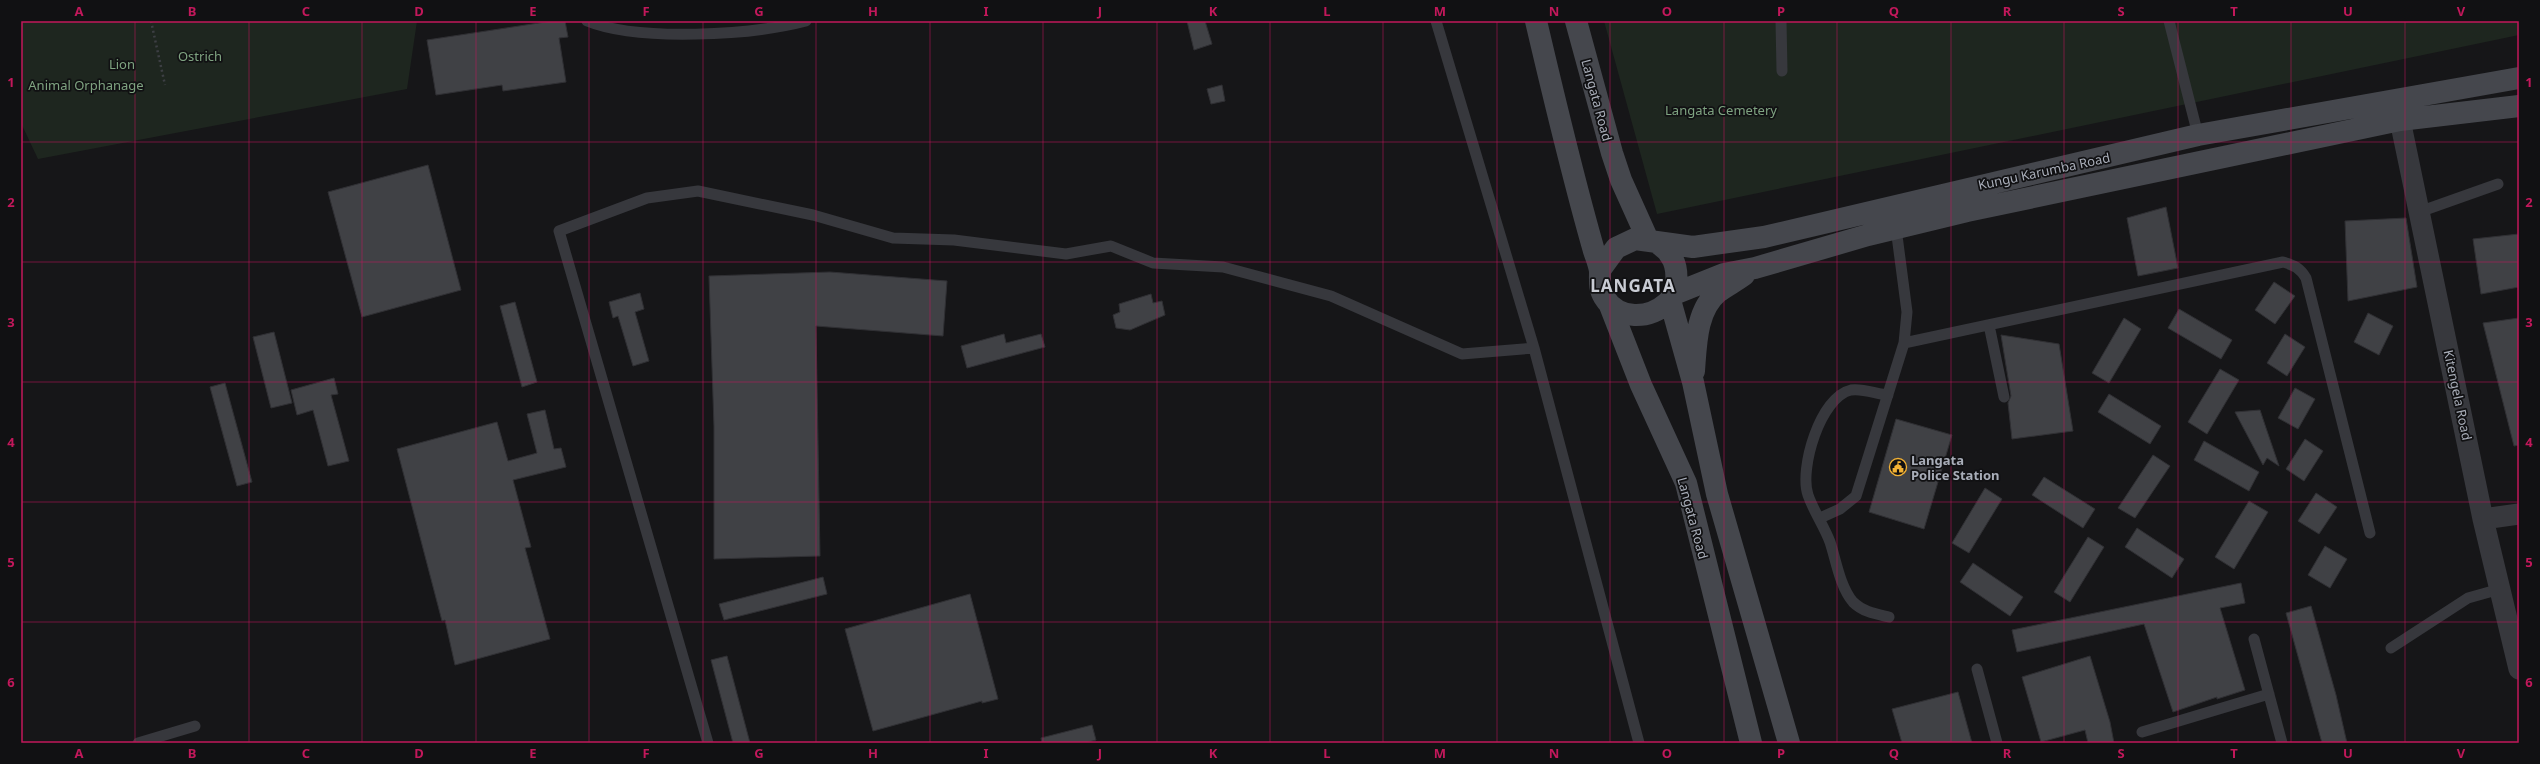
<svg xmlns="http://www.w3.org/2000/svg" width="2540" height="764" font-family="'Noto Sans',sans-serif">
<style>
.green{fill:#1e261f}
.building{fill:#404145;stroke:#303034}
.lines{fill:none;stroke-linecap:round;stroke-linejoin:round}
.path{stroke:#3d3f44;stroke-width:2.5;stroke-dasharray:2 3;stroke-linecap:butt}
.lane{stroke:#37383d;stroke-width:11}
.street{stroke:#37383d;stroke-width:21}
.secondary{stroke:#45474d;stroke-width:22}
.grid{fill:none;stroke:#c2185b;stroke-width:1;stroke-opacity:0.55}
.labels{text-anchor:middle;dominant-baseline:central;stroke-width:3.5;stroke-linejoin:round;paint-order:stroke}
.park-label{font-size:13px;fill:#7fa381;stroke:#111113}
.street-label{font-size:13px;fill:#a8adb8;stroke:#111113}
.poi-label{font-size:13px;font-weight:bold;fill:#a8adb8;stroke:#111113;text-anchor:start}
.district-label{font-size:17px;font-weight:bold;letter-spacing:1px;fill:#c9ccd4;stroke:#111113}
.neatline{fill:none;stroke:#c2185b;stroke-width:1.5}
.grid-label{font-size:13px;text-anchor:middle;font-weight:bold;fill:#c2185b}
</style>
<rect width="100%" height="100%" fill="#161618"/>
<path class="green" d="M21,21H417L407,89L38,159L21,123Z
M1604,21H2519V35L1657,214Z"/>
<path class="building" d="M552,21H565L568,37L559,38L566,82L503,91L502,85L436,95L427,40Z
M1187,21H1205L1212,44L1194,50Z
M1222,85L1225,101L1211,104L1207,89Z
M428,165L461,290L362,317L328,192Z
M2166,207L2178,268L2138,276L2127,218Z
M2406,218L2417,287L2348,301L2345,221Z
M2519,234V287L2481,294L2473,239Z
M830,272L947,281L943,336L816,326L820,556L714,559V427L709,276Z
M2274,282L2295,296L2275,324L2255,310Z
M640,293L644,309L635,312L649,361L633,366L618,316L613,318L609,302Z
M1151,294L1153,303L1162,301L1165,315L1130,330L1116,328L1113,315L1120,312L1119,304Z
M515,302L537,382L522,387L500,306Z
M2179,309L2232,340L2221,359L2168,328Z
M2368,313L2393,326L2379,355L2354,342Z
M2124,318L2141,329L2109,383L2092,373Z
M2519,318V445L2514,446L2483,323Z
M274,332L292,403L271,408L253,337Z
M1004,334L1006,343L1041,334L1045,347L967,368L961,346Z
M2285,334L2305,347L2287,376L2267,363Z
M2001,335L2059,344L2073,431L2012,439L2008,403L2011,396Z
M2220,369L2239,380L2207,434L2188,422Z
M334,378L338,394L331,395L349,461L328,466L313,410L297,415L291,390Z
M225,383L252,482L237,486L210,387Z
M2295,388L2315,399L2298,429L2278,418Z
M2109,394L2161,426L2150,444L2098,412Z
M545,410L554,449L561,448L566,467L513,480L531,547L525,548L550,639L455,665L445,620L442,621L397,449L497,422L508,461L537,453L527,414Z
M2260,410L2266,428L2279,466L2267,458L2263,465L2235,412Z
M1896,419L1952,435L1924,529L1869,512Z
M2305,439L2323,451L2304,481L2286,469Z
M2204,441L2259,472L2249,491L2194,460Z
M2153,455L2170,466L2135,518L2118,508Z
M2044,477L2095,509L2083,528L2032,495Z
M1985,488L2002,499L1969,553L1952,543Z
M2316,493L2337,507L2319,534L2298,521Z
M2249,501L2268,512L2234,569L2215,557Z
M2137,528L2184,559L2172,578L2125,547Z
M2088,537L2104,547L2070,602L2054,592Z
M2325,546L2347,559L2330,588L2308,575Z
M1973,563L2023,597L2010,616L1960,582Z
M823,577L827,594L724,620L719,604Z
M2241,583L2245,603L2220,608L2245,690L2217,699V697L2173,712L2144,624L2017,652L2012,630Z
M970,594L998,699L982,703V701L873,731L845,629Z
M2311,606L2336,695L2347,743H2322L2286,613Z
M727,656L750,743H733L711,660Z
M2090,656L2110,722L2114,743H2088L2085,730L2041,742L2022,677Z
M1958,692L1972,743H1902L1892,709Z
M1092,725L1096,740L1085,743H1042L1041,738Z"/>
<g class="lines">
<path class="path" d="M151,21L165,85"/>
<path class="lane" d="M587,21C639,42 752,35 806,21
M1436,21L1534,348L1639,743
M1781,21L1782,71
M2169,21L2198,135
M2419,212L2498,184
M1989,325L2004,397
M1904,343L2283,262C2294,265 2300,268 2306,278L2370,533
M1888,395C1877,394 1862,388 1851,390C1820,397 1799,469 1808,495C1814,512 1824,526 1830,542C1836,560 1840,587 1853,602C1863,612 1876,614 1889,617
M1820,518L1840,509L1856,496L1904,343L1907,312L1896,228
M2254,639L2282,743
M2391,648L2468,598L2500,589
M1977,669L1997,743
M2142,732L2269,694
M138,743L195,726
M708,743L559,231L647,198L698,191L813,215L893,238L954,240L1066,254L1111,246L1153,263L1223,267L1331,296L1462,354L1534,348"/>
<path class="street" d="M2400,120L2483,519L2519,669
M2483,519L2519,514"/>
<path class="secondary" d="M1536,21C1554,98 1572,174 1594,251C1596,257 1599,264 1600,271C1600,281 1599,289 1604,297C1619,321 1649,319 1667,303C1679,292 1679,267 1670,255C1668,251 1663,247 1659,244
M1576,21L1612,153L1621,180L1648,240
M1600,270L1616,248L1635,239L1693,247L1764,237L2198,135L2519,78
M1674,294L1724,274L1755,268L1868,235L1967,211L2400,120L2519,106
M1670,300L1693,382L1717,494L1789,743
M1609,303L1641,385L1686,483L1751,743
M1694,371C1696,345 1696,310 1718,292C1726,286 1736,281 1744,275"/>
</g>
<path class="grid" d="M135,21V743M249,21V743M362,21V743M476,21V743M589,21V743M703,21V743M816,21V743M930,21V743M1043,21V743M1157,21V743M1270,21V743M1383,21V743M1497,21V743M1610,21V743M1724,21V743M1837,21V743M1951,21V743M2064,21V743M2178,21V743M2291,21V743M2405,21V743M21,142H2519M21,262H2519M21,382H2519M21,502H2519M21,622H2519"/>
<defs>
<g id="civic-ring" transform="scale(0.9)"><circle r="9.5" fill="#111113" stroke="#f2b134" stroke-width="1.5"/><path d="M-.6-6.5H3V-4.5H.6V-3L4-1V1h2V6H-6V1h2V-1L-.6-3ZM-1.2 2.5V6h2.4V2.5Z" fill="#f2b134"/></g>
</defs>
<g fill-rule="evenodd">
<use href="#civic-ring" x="1898" y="467"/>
</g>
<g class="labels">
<g class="park-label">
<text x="200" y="56">Ostrich</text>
<text x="122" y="64">Lion</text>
<text x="86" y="85">Animal Orphanage</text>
<text x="1721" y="110">Langata Cemetery</text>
</g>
<g class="street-label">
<text transform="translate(1597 100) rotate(75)">Langata Road</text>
<text transform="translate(2044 171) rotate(-12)">Kungu Karumba Road</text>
<text transform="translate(2458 395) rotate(78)">Kitengela Road</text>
<text transform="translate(1693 518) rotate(75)">Langata Road</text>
</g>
<g class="poi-label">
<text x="1911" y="460">Langata<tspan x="1911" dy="15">Police Station</tspan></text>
</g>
<g class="district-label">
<text x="1633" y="285">LANGATA</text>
</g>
</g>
<rect width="2540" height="764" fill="none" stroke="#111113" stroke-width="44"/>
<rect x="22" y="22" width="2496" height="720" class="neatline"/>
<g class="grid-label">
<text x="79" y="16">A</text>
<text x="192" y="16">B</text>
<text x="306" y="16">C</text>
<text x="419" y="16">D</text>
<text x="533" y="16">E</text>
<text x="646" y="16">F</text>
<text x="759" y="16">G</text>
<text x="873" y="16">H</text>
<text x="986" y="16">I</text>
<text x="1100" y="16">J</text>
<text x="1213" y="16">K</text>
<text x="1327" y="16">L</text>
<text x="1440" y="16">M</text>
<text x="1554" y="16">N</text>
<text x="1667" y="16">O</text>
<text x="1781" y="16">P</text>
<text x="1894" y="16">Q</text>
<text x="2007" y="16">R</text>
<text x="2121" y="16">S</text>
<text x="2234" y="16">T</text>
<text x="2348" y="16">U</text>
<text x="2461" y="16">V</text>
<text x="11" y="87">1</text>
<text x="2529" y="87">1</text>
<text x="11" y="207">2</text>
<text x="2529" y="207">2</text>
<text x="11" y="327">3</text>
<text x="2529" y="327">3</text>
<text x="11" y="447">4</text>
<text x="2529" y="447">4</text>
<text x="11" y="567">5</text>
<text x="2529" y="567">5</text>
<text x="11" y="687">6</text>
<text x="2529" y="687">6</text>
<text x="79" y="758">A</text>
<text x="192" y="758">B</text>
<text x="306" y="758">C</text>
<text x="419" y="758">D</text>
<text x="533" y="758">E</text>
<text x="646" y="758">F</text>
<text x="759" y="758">G</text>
<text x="873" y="758">H</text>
<text x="986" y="758">I</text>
<text x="1100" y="758">J</text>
<text x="1213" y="758">K</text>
<text x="1327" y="758">L</text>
<text x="1440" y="758">M</text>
<text x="1554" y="758">N</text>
<text x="1667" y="758">O</text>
<text x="1781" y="758">P</text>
<text x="1894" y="758">Q</text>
<text x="2007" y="758">R</text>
<text x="2121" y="758">S</text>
<text x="2234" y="758">T</text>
<text x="2348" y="758">U</text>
<text x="2461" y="758">V</text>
</g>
</svg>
